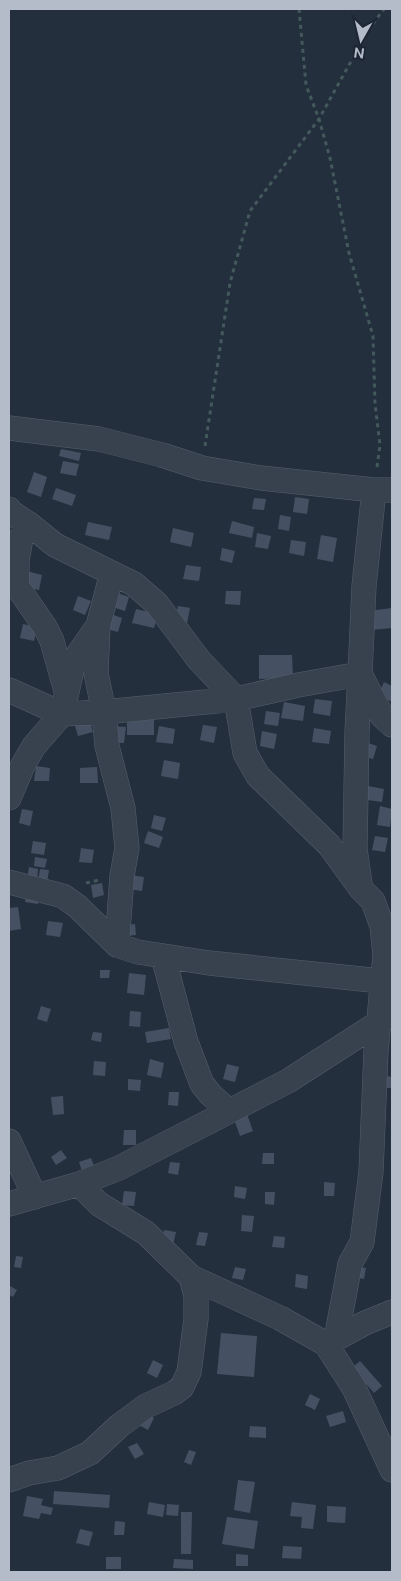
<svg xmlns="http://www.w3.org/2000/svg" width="401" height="1581" font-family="'Public Sans',sans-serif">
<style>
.building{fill:#455162}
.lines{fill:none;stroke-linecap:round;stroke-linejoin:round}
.minor-casing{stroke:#565f6c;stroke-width:25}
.path{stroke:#44595c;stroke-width:3;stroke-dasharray:4 4;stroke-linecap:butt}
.minor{stroke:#38414e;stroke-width:24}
</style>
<rect width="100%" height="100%" fill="#242f3e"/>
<path class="building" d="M61,449L81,453L79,461L59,456Z
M63,461L79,464L76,476L60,473Z
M34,472L47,477L41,497L27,492Z
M56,488L76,495L72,506L52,499Z
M295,497L309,499L307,514L293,512Z
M254,498L266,499L264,510L252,509Z
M280,515L291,517L289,531L278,529Z
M232,521L254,527L252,538L229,533Z
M88,522L112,527L109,540L85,535Z
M173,528L194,533L191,547L170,542Z
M257,533L271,536L268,549L255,547Z
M321,535L337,538L333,562L317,559Z
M291,540L306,542L304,556L289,553Z
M222,548L235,551L232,563L220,560Z
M186,565L201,567L199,581L183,579Z
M26,571L42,575L39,590L22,587Z
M226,591H241L240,605L225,604Z
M114,592L129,597L125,611L109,606Z
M78,596L91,601L85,615L73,610Z
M178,606L190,608L187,623L175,620Z
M392,608V628L371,630L368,611Z
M136,609L158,614L154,628L132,623Z
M108,613L122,618L118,632L103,628Z
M23,624L37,627L34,641L20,638Z
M259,655H292L293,678L259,679Z
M384,682L392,686V702L378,695Z
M315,699L332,701L330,716L313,713Z
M284,702L305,706L303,721L281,718Z
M266,711L280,713L278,726L264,724Z
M88,715L93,732L78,736L73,719Z
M127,718H154V735H127Z
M203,725L217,727L214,743L200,740Z
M110,726L126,727L124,743H108Z
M159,726L175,729L173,744L156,742Z
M314,728L331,731L329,744L312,742Z
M262,731L277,734L274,749L260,746Z
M365,742L377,746L373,759L361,756Z
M164,760L180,763L178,779L161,776Z
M36,766L50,768L49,781H34Z
M97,767L98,783H80V768Z
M362,785L384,789L382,802L360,799Z
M380,806L392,809L390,827L377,825Z
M22,809L33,811L30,826L19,823Z
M154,815L166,818L162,831L151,828Z
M148,831L163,837L159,848L144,843Z
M375,836L388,838L385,852L372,850Z
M33,841L46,843L44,855L31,853Z
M81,848L94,850L92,863L79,862Z
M35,857L47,859L45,868L34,866Z
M29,867L38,869L37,882L27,880Z
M40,869L49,870L47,883L38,882Z
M131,875L144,877L142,891L128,889Z
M102,883L104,895L93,898L91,885Z
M27,890L40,892L38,904L25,902Z
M18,907L21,929L9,931V908Z
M48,921L63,923L60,937L46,935Z
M135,924L136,935L124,936L123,925Z
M100,970H110L109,978H100Z
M129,973L146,975L144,995L127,993Z
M41,1006L51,1009L47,1022L37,1019Z
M130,1011L141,1012L140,1027L129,1026Z
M169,1028L171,1039L147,1043L145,1032Z
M93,1032L102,1033L101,1042L91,1040Z
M150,1059L164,1063L161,1078L147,1075Z
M94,1061L106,1062L105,1076L93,1075Z
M227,1064L239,1067L235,1082L223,1079Z
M387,1076L392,1077V1088H386Z
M128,1079L141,1080L140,1091L128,1090Z
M169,1092H179L178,1106L168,1105Z
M63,1096L64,1114L53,1115L51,1097Z
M247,1114L253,1131L240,1136L234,1119Z
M124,1130H136V1145H123Z
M61,1150L67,1158L56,1165L51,1157Z
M263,1153H274V1164H262Z
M91,1158L94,1166L82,1171L79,1162Z
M170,1162L180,1163L178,1175L168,1173Z
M324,1182L335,1183L334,1196H324Z
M235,1186L247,1188L245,1199L234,1197Z
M124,1191L136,1192L134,1206L122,1205Z
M265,1192H275L274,1205L265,1204Z
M242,1215L254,1216L252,1232L241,1231Z
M164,1230L176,1232L173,1245L162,1243Z
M199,1232L208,1233L205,1246L196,1245Z
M274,1236L285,1237L284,1248L272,1247Z
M16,1256L23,1257L21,1268L14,1267Z
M353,1266L366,1268L364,1279L351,1277Z
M235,1267L246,1269L243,1280L232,1278Z
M296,1274L308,1276L307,1289L295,1287Z
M10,1286L17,1290L13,1297L9,1295Z
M221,1333L257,1336L254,1377L217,1374Z
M153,1360L163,1365L157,1378L147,1373Z
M360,1361L382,1386L374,1393L352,1368Z
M310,1394L320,1399L315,1410L305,1405Z
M343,1411L346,1422L330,1427L326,1416Z
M145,1413L154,1418L148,1430L139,1425Z
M250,1426L266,1427V1438L249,1437Z
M137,1443L144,1454L135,1459L128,1447Z
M189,1450L196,1452L191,1465L184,1462Z
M238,1480L255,1482L250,1513L234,1510Z
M54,1491L110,1495L109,1508L53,1504Z
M27,1496L43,1499L41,1505L53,1508L51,1515L41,1513L39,1519L23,1516Z
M149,1502L165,1505L163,1517L147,1514Z
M292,1502L316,1505L313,1529L301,1528L302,1517L290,1516Z
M167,1504L179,1505L178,1516L166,1515Z
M327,1506L346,1507L345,1523L327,1522Z
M181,1512H192L191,1554H181Z
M227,1517L258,1521L254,1549L222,1544Z
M115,1521L125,1522L124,1535H114Z
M80,1529L93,1532L89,1546L76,1543Z
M283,1546L302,1547L301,1559L282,1558Z
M236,1554L248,1555V1566H236Z
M106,1557H121V1569H106Z
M174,1559L193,1560V1569L173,1568Z"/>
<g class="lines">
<g class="minor-casing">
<path id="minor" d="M9,428L99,439L162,455L202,468L261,478L374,490H392
M374,490L364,586L360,674L382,716L392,725
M9,509L12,513L29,524L55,545L134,584L157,604L199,660L236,699L245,753L258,776L329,845L361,889L373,901L382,926L385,955L376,1051L371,1172L362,1242L350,1264L336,1339
M29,524L21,538L17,561V586L45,627L52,641L66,691
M98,626L96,673L104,712L107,746L123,808L127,848L122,876L117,945
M9,690L62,714L104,712L236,699L298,685L360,674L357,732L355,849L360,884
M9,798L23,765L34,746L62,714L73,665L79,653L98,626L112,573
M9,882L63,896L77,906L117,945L138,952L209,963L381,981L388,968
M163,956L186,1042L202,1084L211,1095L229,1111
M9,1141L35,1197
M79,1184L119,1168L288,1081L389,1016
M9,1204L79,1184L99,1204L146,1233L191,1277L196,1296V1319L189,1372L182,1387L174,1393L146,1406L119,1426L90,1453L58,1468L29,1473L9,1480
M191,1277L280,1318L326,1344L354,1388L392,1470
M328,1343L365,1323L392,1312"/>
</g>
<path class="path" d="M299,9L306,85L319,119L330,158L349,253L373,336L375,404L380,445L377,467
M205,446L230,283L250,211L319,119L369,29L384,9
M86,883L99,880"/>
<use href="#minor" class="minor"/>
</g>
<rect width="401" height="1581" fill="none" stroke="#b4bcc9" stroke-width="20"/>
<g transform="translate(361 40) rotate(188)" stroke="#1d2633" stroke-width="4" paint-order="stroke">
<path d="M0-4L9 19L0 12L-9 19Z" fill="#b4bcc9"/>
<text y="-8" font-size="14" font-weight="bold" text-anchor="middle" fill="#b4bcc9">N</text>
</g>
</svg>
